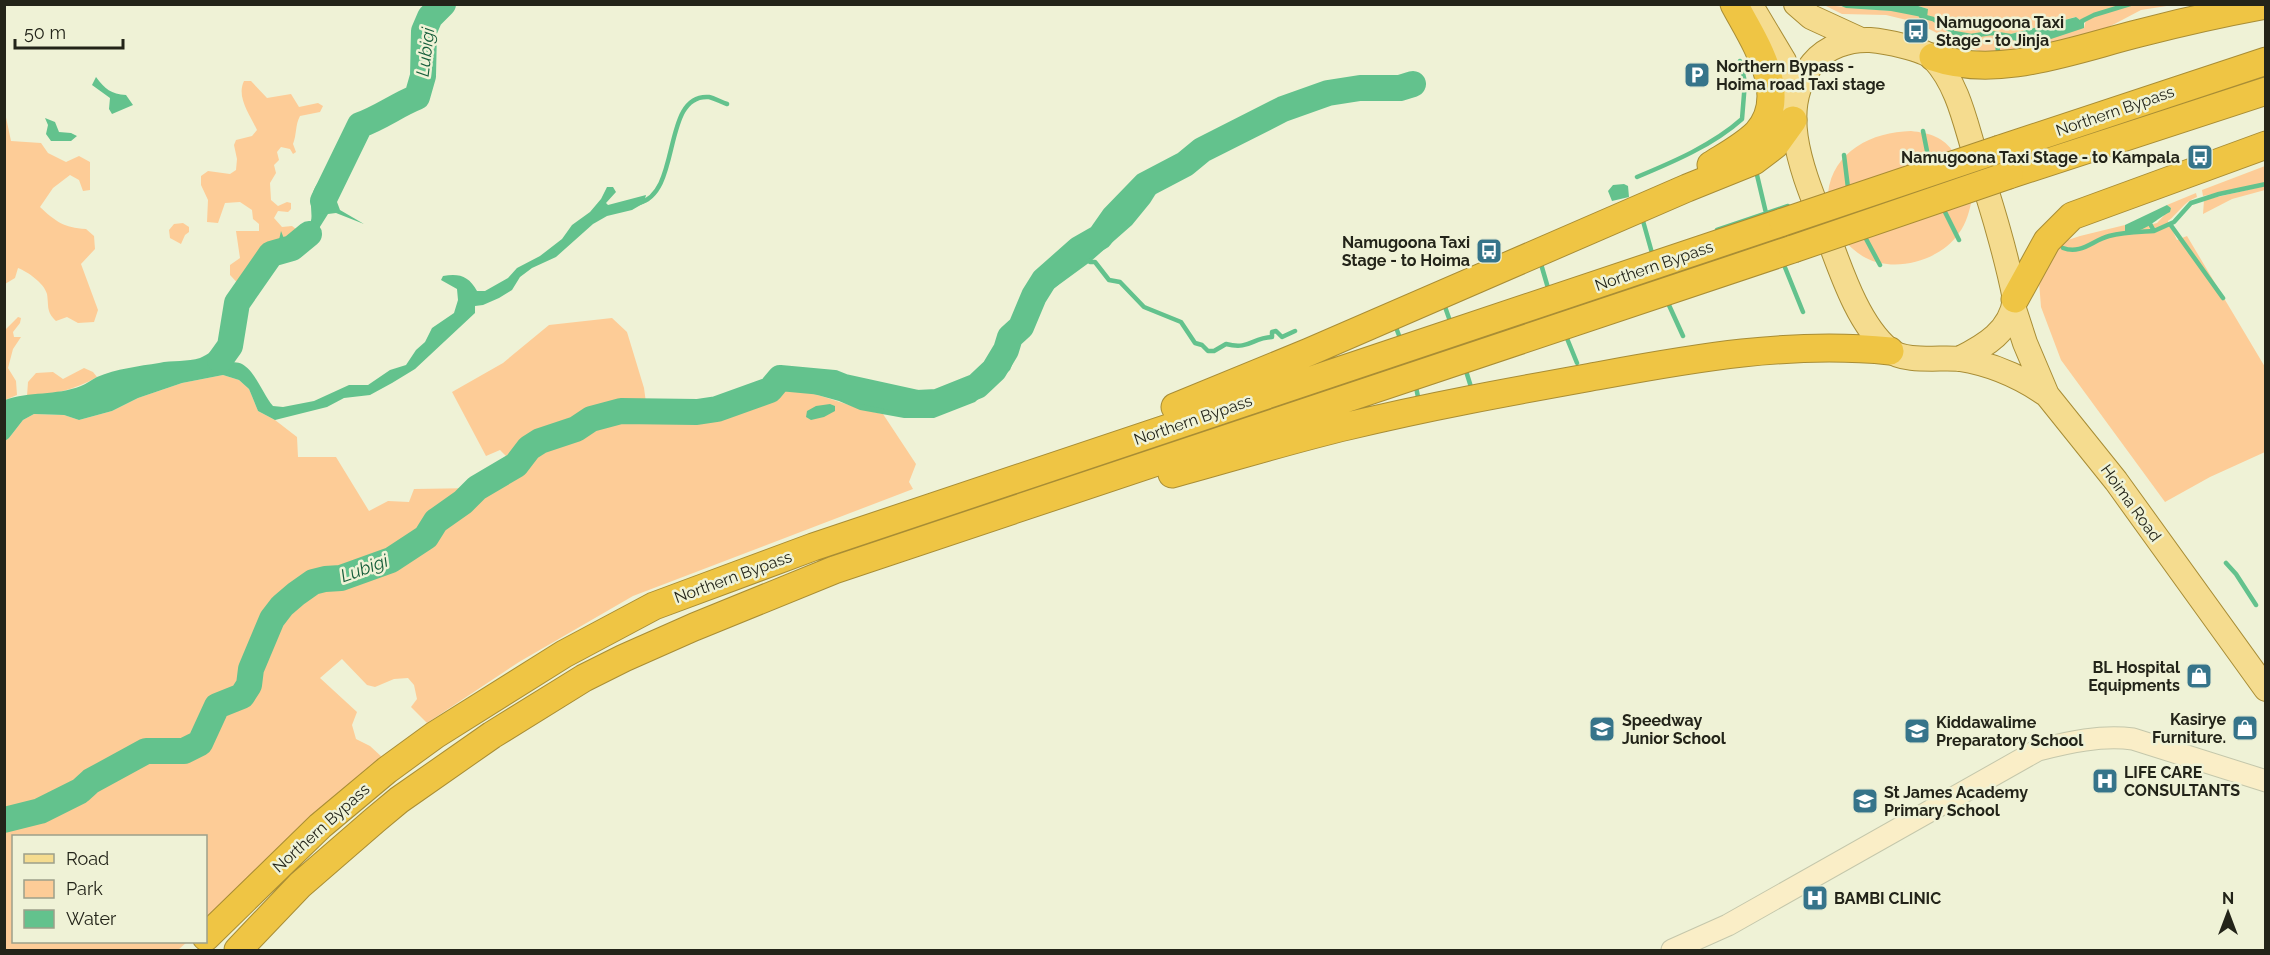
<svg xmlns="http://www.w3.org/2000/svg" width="2270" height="955" font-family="Raleway,sans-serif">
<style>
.green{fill:#fdcc97;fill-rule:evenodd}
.water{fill:#63c28d}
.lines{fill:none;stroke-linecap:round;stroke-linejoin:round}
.stream{stroke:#63c28d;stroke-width:4.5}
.river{stroke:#63c28d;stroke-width:26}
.secondary-casing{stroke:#c4c7ab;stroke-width:23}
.primary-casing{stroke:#a88d35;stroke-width:26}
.highway-casing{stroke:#a88d35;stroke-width:29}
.secondary{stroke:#faeec7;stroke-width:21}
.primary{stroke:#f5dc8f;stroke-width:24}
.highway{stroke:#efc544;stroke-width:27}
.highway-bridge-casing{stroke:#a88d35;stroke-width:29;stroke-linecap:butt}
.highway-bridge{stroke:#efc544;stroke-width:27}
.labels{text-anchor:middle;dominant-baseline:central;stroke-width:5;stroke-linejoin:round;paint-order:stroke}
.poi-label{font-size:16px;font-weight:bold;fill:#232419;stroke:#eff2d6;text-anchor:start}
.street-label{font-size:16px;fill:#232419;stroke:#eff2d6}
.water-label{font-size:18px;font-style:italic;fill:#155d3a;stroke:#eff2d6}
</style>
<rect width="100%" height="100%" fill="#eff2d6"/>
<path class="green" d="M1824,5L1891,11L1928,9L1915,5H2173L2141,10L2105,29L2019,54H1994L1979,51L1953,41L1915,22L1886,15L1842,14ZM2075,17L2080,20L2086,19L2084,28L2007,35Z
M244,81H251L267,98L291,94L299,107L318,103L323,106L320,112L300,116C295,125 297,134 293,144L296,152L293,154L290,149L281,147L277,152L279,160L274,165L276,173L270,183L271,200L278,206L287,202L291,203V209L288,212L278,211L274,218L282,227L292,226L300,232L284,241L279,240L275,246L280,251L271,254L245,291L230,275V265L240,258L236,231H259V224L253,219L252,210L240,202L225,203L218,223L207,222L208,200L201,185V176L208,171L230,174L236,170L237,159L234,145L236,140L252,136L257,130C250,115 236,97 244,81Z
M4,108L11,141L41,143L48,153L66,162L79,156L90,162V190L83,191L79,180L70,175L53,188L40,207C55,221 64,228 86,229L94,236L95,249L81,264L98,310L94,322L78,323L67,317L56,321C46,311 49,307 47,294C44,283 28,272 18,268L15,278L5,284Z
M1911,131C1929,133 1944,137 1954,153L1828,193C1833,151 1872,132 1911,131Z
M2265,166V182L2264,183L2203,196L2202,190Z
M2265,186V190L2232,199L2203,214L2204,200Z
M2196,193L2197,197C2183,202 2179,213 2168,221L2177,240L2187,236L2265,367V452L2210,477L2165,502L2061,360L2041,307L2039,282L2057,249L2068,240L2080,236L2125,225V231L2157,223L2171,208L2167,205Z
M1972,198C1970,210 1966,224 1959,233C1940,261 1895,273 1866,258C1858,254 1851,247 1844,241Z
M183,223L189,227V232L185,235L181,244L170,238L169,230L174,224Z
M18,317L21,318L20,323L13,332L14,337H21L13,349L8,368L16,381L17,395L5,400V330Z
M612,318L627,332L644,388L647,410C669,411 693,414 716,409C733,406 754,391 772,390C811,386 846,408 883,414L916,464L909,482L913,489L633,596L519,662L427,723L411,707L417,699L414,685L408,678L394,679L375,687L367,685L342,659L320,678L357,712L352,725L356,739L370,746L383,758C320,810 260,862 206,922V836H14V942H187L178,950H5L4,441L9,438L23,420L34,414L64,415L79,420L112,411L138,398L182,383L223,375L239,380L249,389L258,411L275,420L297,437L298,457H336L369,511L388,501L409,502L414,489L477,488L516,466L500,450L486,456L452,392L503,363L549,325ZM202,738L180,758L147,751L186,746Z
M84,368L93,372L97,377C75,390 51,395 27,396L28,382L36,373L53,372L63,379Z"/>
<path class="water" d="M1839,5H1915L1928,9L1927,18L1891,11L1846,8Z
M2076,17L2080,20L2087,19L2084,23V28L2036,44L2005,39L2007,35Z
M96,77C105,89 111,94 126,95L133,105L112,114L109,109L110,98L92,85Z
M45,118L55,122L59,132L71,133L77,136L71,141H51L46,134L48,125Z
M338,171L334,194L340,210L364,224L336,213L328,214L301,257L297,252L280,251L274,246L279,240L281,231L285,241C292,238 304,232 309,225C313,219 311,213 311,206C312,185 320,177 338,171Z
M1170,171L1150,203L1132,225L1090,262L1049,292L1038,309L1031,329L1020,345L1010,370L975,402L934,418H904L860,410L839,401L803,391L770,390L789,385L863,392L881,396L915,410L921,407L942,406L975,391L995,368L1000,352L1009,341L1024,317L1048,283L1063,269L1093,246L1100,232L1112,226L1141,198L1151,192L1156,180L1162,174Z
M1624,184L1628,186L1629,197L1612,201L1608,191L1613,185Z
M607,187H613L616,192L606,203L608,205L646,195L644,203L632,210L607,216L593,224L556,257L532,268L520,277L512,290L499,298L483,305L475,306V313L415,369L392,383L370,395L344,398L327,407L275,420L258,411L249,389L239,380L223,375L182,383L138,398L112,411L79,420L64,415L34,414L23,420L9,438L5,441V400C29,391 56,396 81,386C86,384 91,380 97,377C116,369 139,366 159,363C172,360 188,362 200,358C218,351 218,337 233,328L239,339L227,361C231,362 238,362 242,364C255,371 263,394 273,406L283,407L314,401L349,385H368L390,370L406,365L416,350L425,342L432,328L454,313L458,300L457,289L441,280L443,276C459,273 469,276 477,291H485L508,278L517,268L540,256L562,239L572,225L590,212L601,199Z
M2167,205L2171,208L2170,212C2155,219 2144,235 2125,231V225Z
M830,404L835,406V411L824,417L811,420L806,417L807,411L816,406Z
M202,737C199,754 180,761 164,758C158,757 152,753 146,751L186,746Z"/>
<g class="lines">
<path class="stream" d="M1921,16L1933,19L1954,33L1971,36L1991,33L2010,36
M2082,21L2094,15L2130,4
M1996,34L1998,51
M1923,131L1929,161
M1844,155L1848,188
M1757,175L1766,213
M1637,177C1673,162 1713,145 1742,119L1745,82L1740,61
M639,203C682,193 661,93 709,97C714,98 721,102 727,104
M1944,210L1959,240
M1643,221L1652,253
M2149,222L2154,231L2174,222L2191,203L2219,194L2266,184
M2170,224L2223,298
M1717,230L1788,206
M1865,237L1880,265
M2063,248C2081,255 2093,240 2109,236C2124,232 2139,232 2154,231
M1079,249L1090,262H1095L1109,280L1120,282L1144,307L1181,322L1195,343L1202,345L1208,351H1214L1226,344C1250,350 1251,338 1272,337V332L1276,331L1282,337L1295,331
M1541,264L1548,288
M1784,265L1803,312
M1668,303L1683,336
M1444,304L1450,321
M1395,325L1400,338
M1566,336L1577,363
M1466,371L1471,387
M1416,387L1419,402
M2226,563L2236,574L2256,605"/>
<path class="river" d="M323,201L360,125C380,118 397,105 417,97L423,76L424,31L430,17L443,4
M220,360L230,346L237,303L271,254L292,248L309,234
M4,820L40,811L80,791L91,781L146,751H184L200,743L217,706L242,696L249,685L251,669L272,619L282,606L296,594L313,582L325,579L341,578L391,560L426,537L436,521L463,502L477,488L516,465L529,448L540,441L576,429L591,419L621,411L697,412L717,409L770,390L780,378L834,383L844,387L917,403L937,402L977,386L994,370L1006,350L1010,337L1021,327L1034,296L1044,280L1079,249L1100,237L1114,217L1145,185L1185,164L1202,150L1283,109L1328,93L1360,88H1400L1413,84"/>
<g class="secondary-casing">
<path id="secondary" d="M1672,950L1728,925L2038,750C2069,742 2101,735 2133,739L2266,781"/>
</g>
<g class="primary-casing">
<path id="primary" d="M1750,4L1784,61L1796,98
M1796,4L1811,17L1861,40
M2014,309L2025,343L2047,395L2116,481L2266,689
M1959,359C1985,346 2011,331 2015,299C2005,249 1990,202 1975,154C1965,122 1958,85 1934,59C1925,49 1884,41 1870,40C1849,39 1826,47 1813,63C1771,113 1810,187 1829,239C1842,274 1859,325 1889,350C1904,363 1941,357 1960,359C1992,364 2021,377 2047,395"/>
</g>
<g class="highway-casing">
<path id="highway" d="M1933,57C1999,80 2075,49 2140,33C2182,22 2223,13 2266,5
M2000,149L2266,61
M1711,165C1727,155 1744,146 1757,133C1792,95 1753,40 1734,4
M2009,175L2266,91
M2015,299L2047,241L2072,216L2266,145
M1175,407L1309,352L1687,188L1754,161L1775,145L1793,120
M1172,474C1231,458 1289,440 1348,426C1430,406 1514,391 1597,376C1694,358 1790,341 1890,351
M206,937L320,826L387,770L435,735L564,654L654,606L813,547L1783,222
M238,950L300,885L375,820L399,800L492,735L584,678L624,658L694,627L834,570L1793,249"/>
</g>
<use href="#secondary" class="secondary"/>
<use href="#primary" class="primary"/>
<use href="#highway" class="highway"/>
<g class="highway-bridge-casing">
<path id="highway-bridge" d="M1783,222L2000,149
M1793,249L2009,175"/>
</g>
<use href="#highway-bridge" class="highway-bridge"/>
</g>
<defs>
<g id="bus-square" transform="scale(1.35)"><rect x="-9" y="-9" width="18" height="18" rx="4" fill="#36748a" stroke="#eff2d6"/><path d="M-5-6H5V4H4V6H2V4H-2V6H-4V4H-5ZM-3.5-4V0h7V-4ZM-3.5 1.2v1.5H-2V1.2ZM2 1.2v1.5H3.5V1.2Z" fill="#fff"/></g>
<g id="parking-square" transform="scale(1.35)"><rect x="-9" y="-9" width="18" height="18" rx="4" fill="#36748a" stroke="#eff2d6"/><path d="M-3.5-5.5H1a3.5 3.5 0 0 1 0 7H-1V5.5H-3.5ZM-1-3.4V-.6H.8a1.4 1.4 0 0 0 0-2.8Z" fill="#fff"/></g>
<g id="shop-square" transform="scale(1.35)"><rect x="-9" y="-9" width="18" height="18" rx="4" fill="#36748a" stroke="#eff2d6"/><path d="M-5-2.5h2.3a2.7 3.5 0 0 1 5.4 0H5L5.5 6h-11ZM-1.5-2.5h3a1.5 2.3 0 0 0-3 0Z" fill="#fff"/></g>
<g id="school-square" transform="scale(1.35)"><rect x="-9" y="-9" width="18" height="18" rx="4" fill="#36748a" stroke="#eff2d6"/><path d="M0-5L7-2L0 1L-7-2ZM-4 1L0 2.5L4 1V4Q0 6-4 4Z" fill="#fff"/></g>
<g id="hospital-square" transform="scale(1.35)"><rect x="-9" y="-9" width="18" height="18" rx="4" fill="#36748a" stroke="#eff2d6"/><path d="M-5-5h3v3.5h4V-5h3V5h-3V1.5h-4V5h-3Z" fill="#fff"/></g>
</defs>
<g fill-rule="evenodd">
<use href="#bus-square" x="1916" y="31"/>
<use href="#parking-square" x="1697" y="75"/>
<use href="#bus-square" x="2200" y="157"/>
<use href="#bus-square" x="1489" y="251"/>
<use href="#shop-square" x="2199" y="676"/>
<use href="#shop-square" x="2245" y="728"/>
<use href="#school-square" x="1602" y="729"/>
<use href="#school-square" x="1917" y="731"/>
<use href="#hospital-square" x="2105" y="781"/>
<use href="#school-square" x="1865" y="801"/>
<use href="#hospital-square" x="1815" y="898"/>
</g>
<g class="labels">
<g class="poi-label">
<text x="1936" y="22">Namugoona Taxi<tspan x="1936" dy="18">Stage - to Jinja</tspan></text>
<text x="1716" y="66">Northern Bypass -<tspan x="1716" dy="18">Hoima road Taxi stage</tspan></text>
<text x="2180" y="157" text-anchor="end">Namugoona Taxi Stage - to Kampala</text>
<text x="1470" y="242" text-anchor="end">Namugoona Taxi<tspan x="1470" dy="18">Stage - to Hoima</tspan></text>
<text x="2180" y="667" text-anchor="end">BL Hospital<tspan x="2180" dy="18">Equipments</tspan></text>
<text x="2226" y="719" text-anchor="end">Kasirye<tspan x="2226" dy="18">Furniture.</tspan></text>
<text x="1622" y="720">Speedway<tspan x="1622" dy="18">Junior School</tspan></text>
<text x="1936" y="722">Kiddawalime<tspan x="1936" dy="18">Preparatory School</tspan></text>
<text x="2124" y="772">LIFE CARE<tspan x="2124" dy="18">CONSULTANTS</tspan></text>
<text x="1884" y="792">St James Academy<tspan x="1884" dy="18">Primary School</tspan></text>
<text x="1834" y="898">BAMBI CLINIC</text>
</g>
<g class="street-label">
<text transform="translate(2115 111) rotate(-19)">Northern Bypass</text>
<text transform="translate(1654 266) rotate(-19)">Northern Bypass</text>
<text transform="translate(1193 420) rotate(-19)">Northern Bypass</text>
<text transform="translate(2131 503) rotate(54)">Hoima Road</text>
<text transform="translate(733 577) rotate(-20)">Northern Bypass</text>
<text transform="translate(321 828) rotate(-42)">Northern Bypass</text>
</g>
<g class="water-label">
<text transform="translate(425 52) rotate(-83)">Lubigi</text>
<text transform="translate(364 568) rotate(-20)">Lubigi</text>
</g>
</g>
<rect width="2270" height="955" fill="none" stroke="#232419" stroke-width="12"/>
<rect x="12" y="835" width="195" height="108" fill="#eff2d6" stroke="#9da08a" stroke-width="1.5"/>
<rect x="24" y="854" width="30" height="9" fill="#f5dc8f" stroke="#9da08a" stroke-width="1.5"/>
<text x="66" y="865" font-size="18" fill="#232419">Road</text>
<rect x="24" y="880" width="30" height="18" fill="#fdcc97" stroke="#9da08a" stroke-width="1.5"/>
<text x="66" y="895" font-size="18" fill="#232419">Park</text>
<rect x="24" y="910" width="30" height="18" fill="#63c28d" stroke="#9da08a" stroke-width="1.5"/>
<text x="66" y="925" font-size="18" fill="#232419">Water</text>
<g transform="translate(2228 913)" stroke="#eff2d6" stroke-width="4.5" paint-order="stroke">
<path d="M0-4.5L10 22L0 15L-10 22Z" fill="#232419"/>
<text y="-9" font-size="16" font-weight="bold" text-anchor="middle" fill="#232419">N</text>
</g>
<path d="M15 39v9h108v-9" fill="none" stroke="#232419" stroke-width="3"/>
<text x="24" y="39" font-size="18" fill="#232419" stroke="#eff2d6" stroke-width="4.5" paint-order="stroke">50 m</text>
</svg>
